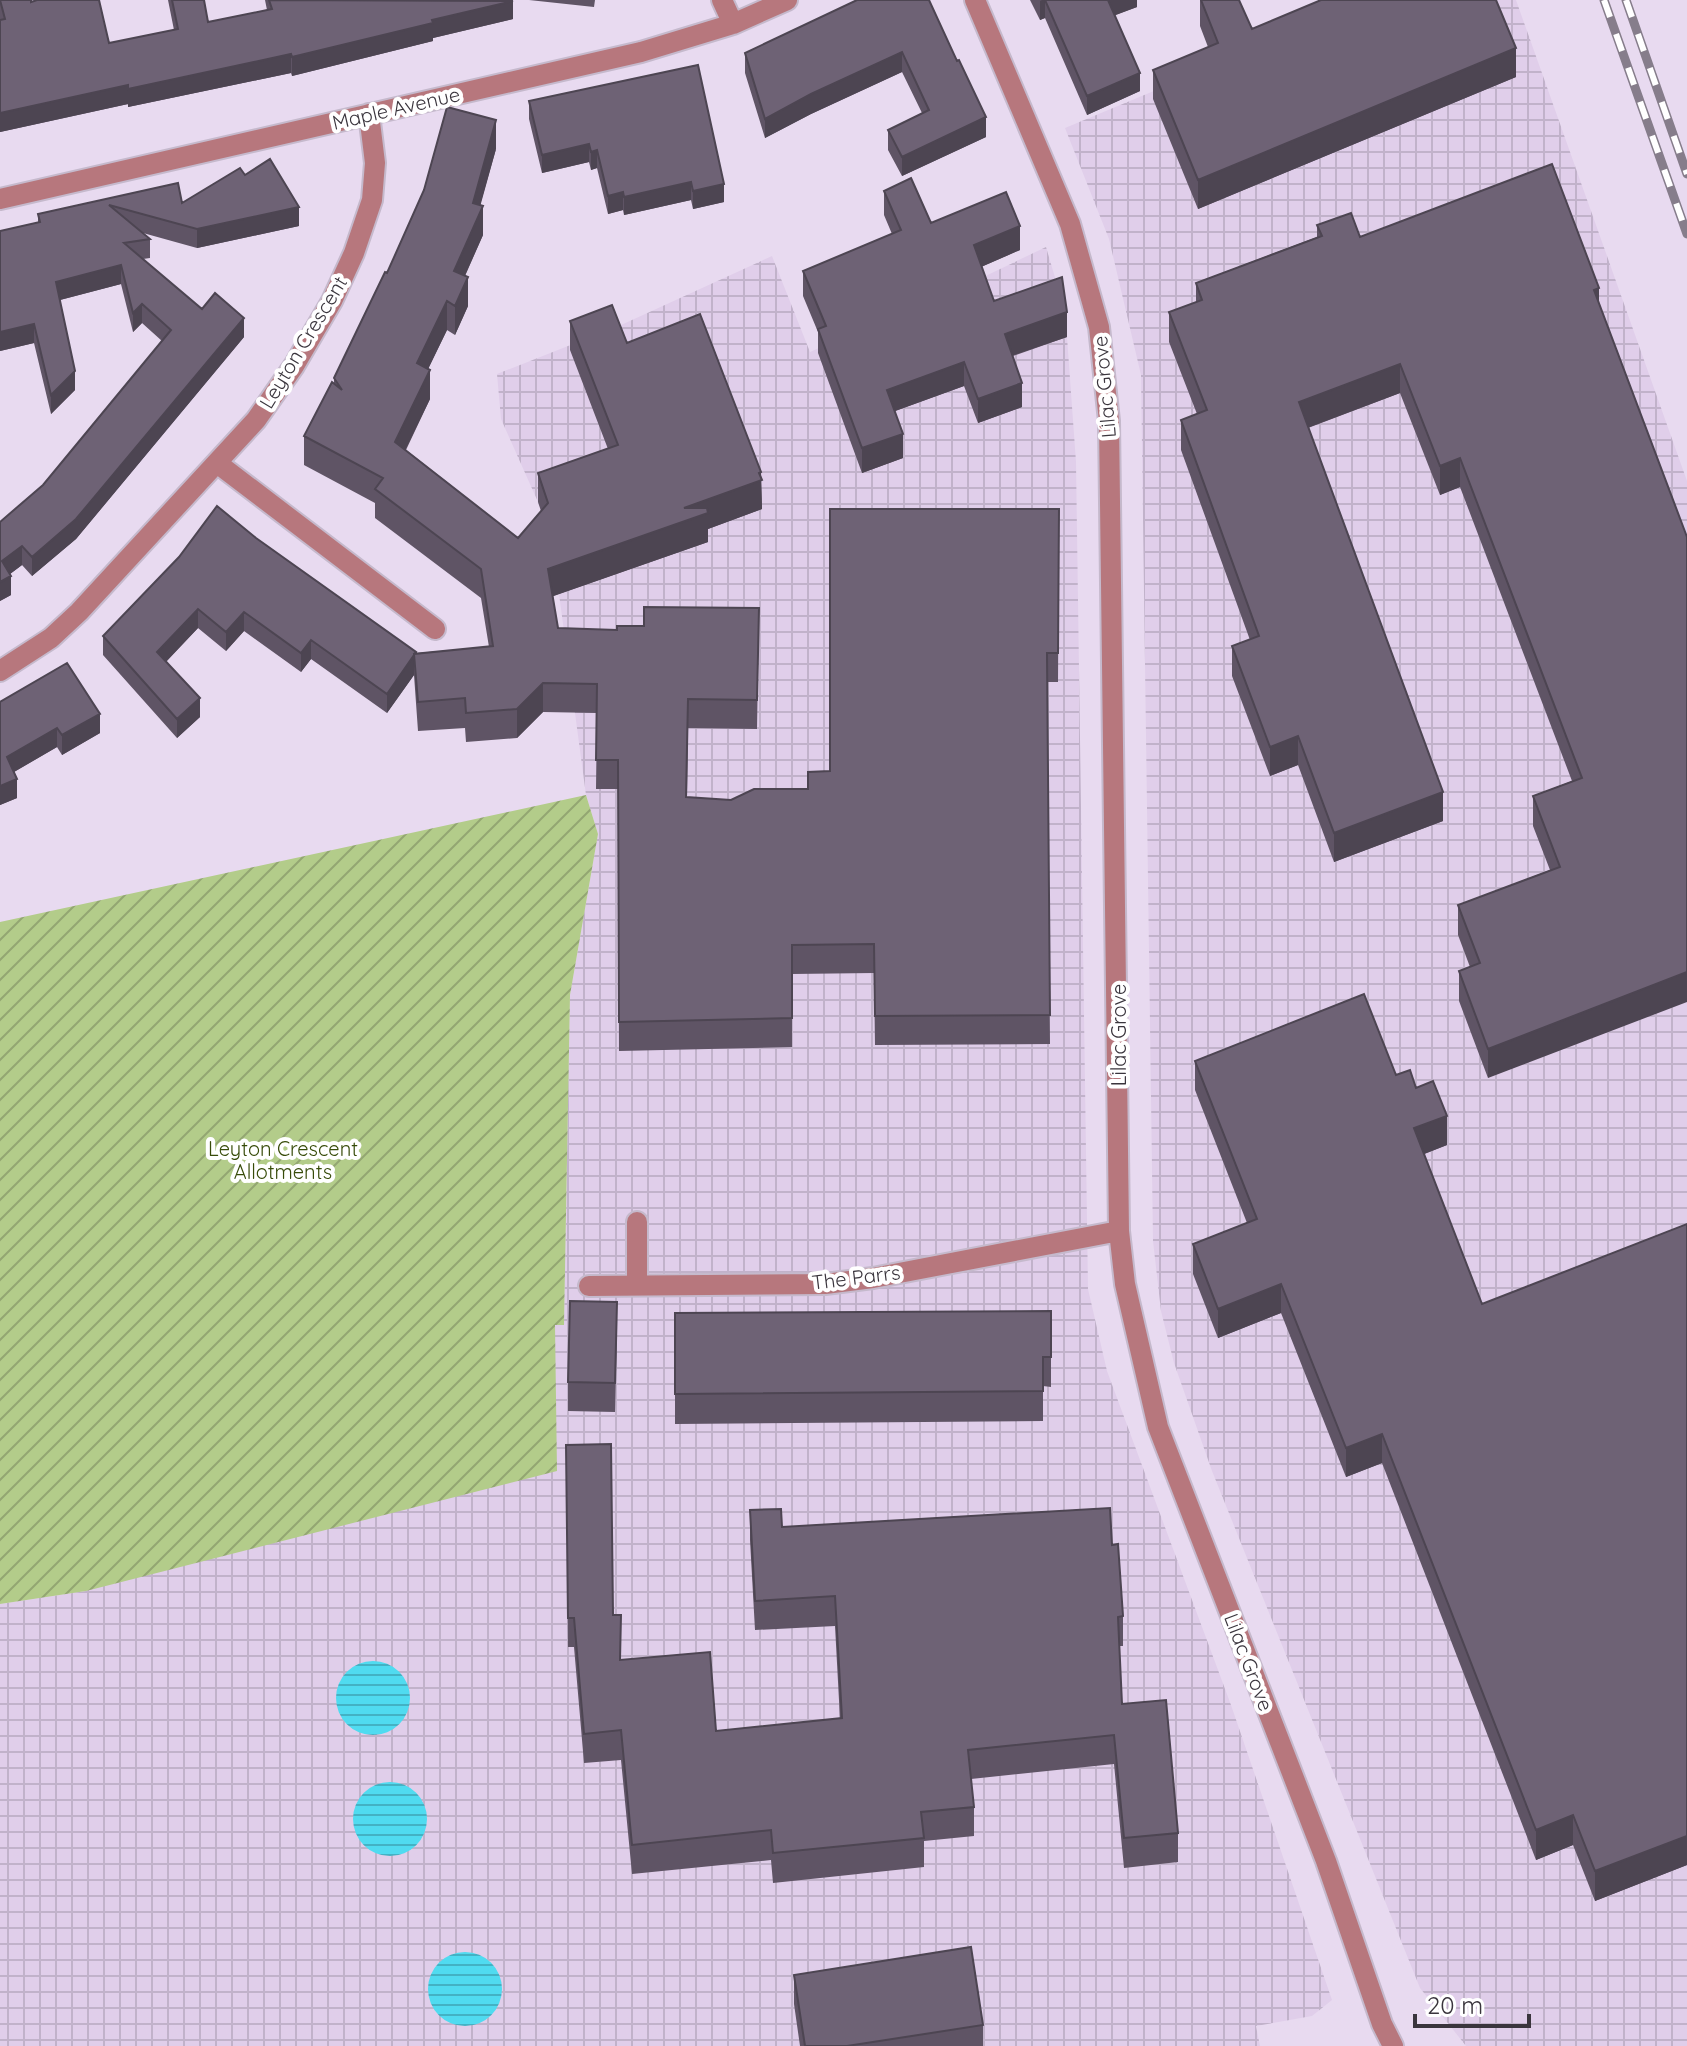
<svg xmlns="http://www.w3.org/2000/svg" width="1687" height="2046" font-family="Quicksand,sans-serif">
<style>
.industrial{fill:url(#industrial-grid)}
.garden{fill:url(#garden-furrows)}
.water{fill:url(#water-rules)}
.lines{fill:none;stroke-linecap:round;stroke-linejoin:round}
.minor-casing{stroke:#c5b9cc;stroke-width:24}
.minor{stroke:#b7777d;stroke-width:20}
.rail-casing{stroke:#867d8b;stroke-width:9}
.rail{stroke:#fff;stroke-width:6;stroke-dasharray:18;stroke-linecap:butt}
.wall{fill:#5f5465}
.shaded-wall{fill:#4d4552}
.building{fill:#6e6275;stroke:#4d4552;stroke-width:2}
.labels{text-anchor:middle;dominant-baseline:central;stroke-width:8;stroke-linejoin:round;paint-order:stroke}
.street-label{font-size:20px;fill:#3a353d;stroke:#fff}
.park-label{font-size:20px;fill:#374b09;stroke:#fff}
</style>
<defs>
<pattern id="industrial-grid" width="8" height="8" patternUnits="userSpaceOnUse" patternTransform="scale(2)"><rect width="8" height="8" fill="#e0ceea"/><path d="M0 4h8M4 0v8" fill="none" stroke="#c1b2ca"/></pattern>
<pattern id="garden-furrows" width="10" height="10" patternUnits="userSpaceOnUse" patternTransform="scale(2)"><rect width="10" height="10" fill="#b3cc8a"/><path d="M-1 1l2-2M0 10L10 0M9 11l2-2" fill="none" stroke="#93a672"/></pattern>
<pattern id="water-rules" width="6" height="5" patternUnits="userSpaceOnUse" patternTransform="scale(2)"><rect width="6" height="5" fill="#50dbf0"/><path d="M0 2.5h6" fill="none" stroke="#43b2c4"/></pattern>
</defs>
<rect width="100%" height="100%" fill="#e8daf0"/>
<path class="industrial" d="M1372,0H1516L1687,481V2046H1466L1420,1988L1212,1471L1174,1363L1161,1311L1153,1241L1141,375L1109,239L1065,128Z
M1046,247L1062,301L1067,337L1076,462L1088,1289L1107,1371L1231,1705L1332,2000L1312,2016L1256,2026L1260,2046H0V1604L86,1591L555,1325H564L570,995L598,834L586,795L559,594L547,528L538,502L501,419L497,374L621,325L772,256L810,352L926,299L977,280Z"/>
<path class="garden" d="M586,795L598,834L570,995L564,1325H555L557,1471L86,1591L0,1604V922Z"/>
<path class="water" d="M336 1698a37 37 0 1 1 74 0a37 37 0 1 1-74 0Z
M353 1819a37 37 0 1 1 74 0a37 37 0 1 1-74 0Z
M428 1989a37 37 0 1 1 74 0a37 37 0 1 1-74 0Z"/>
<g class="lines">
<g class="minor-casing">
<path id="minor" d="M722,0L733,24
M975,0L1070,224L1099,327L1109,421L1119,1231L1125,1284L1158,1427L1326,1861L1382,2024L1393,2046
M0,199L641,52L733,24L787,0
M217,463L435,629
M0,671L51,638L79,612L256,420L294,366L332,301L354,253L372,200L375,163L369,114
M637,1284V1222
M589,1286L825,1284L873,1278L1119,1231"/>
</g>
<use href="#minor" class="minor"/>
<g class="rail-casing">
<path id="rail" d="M1604,0L1687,234
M1626,0L1687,174"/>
</g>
<use href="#rail" class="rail"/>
</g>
<path class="wall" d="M0,0L31,2L109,43L174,30L168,0H204L208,22L267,10L265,0H513V19L433,38V41L292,76L291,73L128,107V104L0,132Z
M529,0H595L594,7Z
M857,0L957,61L986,137L902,176L888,150V130L922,113L902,72L811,114L765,138L745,73V53Z
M1030,0H1137V7L1115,15L1140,91L1087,115L1045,18L1040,20Z
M1200,0H1239L1252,29L1516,77L1198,209L1153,99V70L1208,47L1200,26Z
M698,65L724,202L693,209L691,200L624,215L623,210L608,214L597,168L591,170L589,162L542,173L529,119V101Z
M496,149L480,205L483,235L465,276L468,306L455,335L447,330L428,369L430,399L406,450L518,538L541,511L538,502V473L608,449L570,350V321L627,343L761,479L762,509L708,529V542L553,596L558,628L617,630L759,608L757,729L688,728L687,798L731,800L808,789L830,771L1059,509L1058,682H1047L1050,1044L875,1045L874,973L792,974V1047L619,1051L618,789H596L597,713L543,712L517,738L466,742L465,728L418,731L414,675L387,713L311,659L301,672L244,631L226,651L198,628L166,662L200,717L177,738L103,655V636L256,538L416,653L489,647L481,598L375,518V503L304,465V436L334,384V378L387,273Z
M245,175L299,226L197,248L143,233L150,239V258L143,259L202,309L244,337L76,539L32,576L22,565L10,574L11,595L0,601V522L43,485L162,341L142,323L133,332L121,284L60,300L75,390L51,414L34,343L0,351L38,223V214L178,183L182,203Z
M884,191L931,223L1020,250L981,267L994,301L1067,337L1013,356L1022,407L978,423L964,386L895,411L903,458L862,473L818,353V332L803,296V271L892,234L884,215Z
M1317,225L1599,304L1687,537L1488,1078L1459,1001V971L1470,967L1458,935V905L1550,870L1533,826V796L1572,781L1460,487L1440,495L1400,393L1308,428L1443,821L1334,862L1298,765L1270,776L1232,676V646L1250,640L1181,450V420L1197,414L1169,342V312L1196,302V283L1317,237Z
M0,702L100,733L62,755L57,747L14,772L17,798L0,805Z
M1195,1061L1396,1075L1416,1088L1447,1145L1424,1154L1482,1304L1687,1224V1865L1595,1901L1573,1845L1536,1860L1382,1463L1346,1477L1281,1313L1218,1338L1193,1274V1244L1247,1223L1195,1090Z
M1051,1311V1387L1043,1386V1421L675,1424V1313Z
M617,1331L615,1412L568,1411V1382Z
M566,1445L613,1615L620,1660L716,1731L840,1719L835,1626L755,1630L750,1540V1510L782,1527L1112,1545L1123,1616V1646H1119L1122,1704L1178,1833V1862L1124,1868L1114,1764L971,1779L974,1807V1836L924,1841V1867L773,1883L771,1860L632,1874L621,1760L584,1763L574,1647H568Z
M794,1975L983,2025V2046H800L794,2004Z"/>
<path class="shaded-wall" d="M1042,0H1045V18L1040,20V1Z
M1108,0H1137V7L1108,18Z
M513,1V19L433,38V41L292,76V57L432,20Z
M1516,48V77L1198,209V180Z
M902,52V72L811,114L765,138V119L811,94Z
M291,54V73L128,107V89Z
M1140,73V91L1087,115V96Z
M128,85V104L0,132V113Z
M986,117V137L902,176V157Z
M496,120V149L475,225L483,206V235L454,300V271Z
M589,144V162L542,173V155Z
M597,150V168L591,170V152Z
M691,182V200L624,215V197Z
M724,184V202L693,209V191Z
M623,192V210L608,214V196Z
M299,207V226L197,248V229Z
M1020,226V250L974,270V245Z
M121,265V284L56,301V282Z
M468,277V306L455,335V306Z
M1599,288V318L1594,290Z
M447,301V330L417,392V363Z
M142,304V323L133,332V313Z
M1067,312V337L1005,358V334Z
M244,318V337L76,539L32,576V557Z
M34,324V343L0,351V332Z
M964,362V386L887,414V390Z
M1400,364V393L1299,431V402Z
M430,370V399L395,471V442Z
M75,371V390L51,414V395Z
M1022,383V407L978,423V399Z
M903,434V458L862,473V448Z
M1460,458V487L1440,495V466Z
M761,472L762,509L708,529V542L548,598V569L684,508Z
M22,546V565L2,580V561Z
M11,576V595L0,601V582Z
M198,609V628L157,671V652Z
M244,612V631L226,651V632Z
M311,640V659L301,672V653Z
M414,656V675L387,713V694Z
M543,683V712L517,738V709Z
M200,698V717L177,738V719Z
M100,714V733L62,755V735Z
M57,728V747L7,776V757Z
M1298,736V765L1270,776V747Z
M17,779V798L0,805V786Z
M1443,792V821L1334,862V833Z
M1687,972V1002L1488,1078V1049Z
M1447,1116V1145L1414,1158V1128Z
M1281,1284V1313L1218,1338V1309Z
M1382,1434V1463L1346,1477V1448Z
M1573,1815V1845L1536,1860V1830Z
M1687,1836V1865L1595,1901V1871Z"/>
<path class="building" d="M0,0H31V2L37,0H99L109,43L178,29L172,0H204L208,22L272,9L269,0L513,1L432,20L433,23L292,57L291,54L128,89V85L0,113V20L5,19Z
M857,0H929L957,61L959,60L986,117L902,157L888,130L929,110L902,52L811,94L765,119L745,53Z
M1045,0H1108L1140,73L1087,96Z
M1201,0H1239L1252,29L1321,0H1496L1516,48L1198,180L1153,70L1218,43Z
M698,65L724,184L693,191L691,182L624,197L623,192L608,196L597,150L591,152L589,144L542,155L529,101Z
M447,107L496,120L473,203L483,206L454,271L468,277L455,306L447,301L417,363L430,370L395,442L518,538L548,503L538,473L618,445L570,321L612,305L627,343L700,314L761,472L759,473L762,480L684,508H707L708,513L548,569L558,628L617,630V626H644V607L759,608L757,700L688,699L686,797L731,800L754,789H808V772L830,771V509H1059L1058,653H1047L1050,1015L875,1016L874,944L792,945V1018L619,1022L618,760H596L597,684L543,683L517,709L466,713L465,698L418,702L414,654L493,646L481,569L375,489L383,478L304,436L332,382L342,390L334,378L385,272L387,273L424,190Z
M270,159L299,207L197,229L109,205L150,239L124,243L202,309L215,293L244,318L76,519L32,557L22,546L2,561L11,576L0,582V522L43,485L171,330L142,304L133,313L121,265L56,282L75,371L51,395L34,324L0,332V231L40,222L38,214L178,183L182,203L240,168L245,175Z
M1552,164L1599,288L1594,290L1687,537V972L1488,1049L1459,971L1480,963L1458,905L1560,867L1533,796L1582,778L1460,458L1440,466L1400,364L1299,402L1443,792L1334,833L1298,736L1270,747L1232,646L1259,636L1181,420L1207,410L1169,312L1202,300L1196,283L1322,236L1317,225L1351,213L1360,237Z
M911,178L931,223L1006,192L1020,226L974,245L994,301L1062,277L1067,312L1005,334L1022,383L978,399L964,362L887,390L903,434L862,448L818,329L826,326L803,271L901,230L884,191Z
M217,506L256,538L416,652L414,654V655L387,694L311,640L301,653L244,612L226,632L198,609L157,652L200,698L177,719L103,636L179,557Z
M67,663L100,714L62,735L57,728L7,757L17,779L0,786V702Z
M1364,994L1396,1075L1410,1070L1416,1088L1433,1081L1447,1116L1414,1128L1482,1304L1687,1224V1836L1595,1871L1573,1815L1536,1830L1382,1434L1346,1448L1281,1284L1218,1309L1193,1244L1257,1219L1195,1061Z
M570,1301L617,1302L615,1383L568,1382Z
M1051,1311V1357H1043V1391L675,1394V1313Z
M611,1444L613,1615H621L620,1660L710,1652L716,1731L842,1718L835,1596L755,1601L750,1510L781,1509L782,1527L1110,1508L1112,1545L1118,1544L1123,1616L1118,1617L1122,1704L1166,1700L1178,1833L1124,1838L1114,1735L968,1750L974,1807L921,1812L924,1838L773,1853L771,1830L632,1845L621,1730L584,1734L574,1618H568L566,1445Z
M971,1947L983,2025L847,2046H805L794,1975Z"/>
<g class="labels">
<g class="street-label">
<text transform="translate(396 108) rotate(-13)">Maple Avenue</text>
<text transform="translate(303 342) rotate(-59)">Leyton Crescent</text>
<text transform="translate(1104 387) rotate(-95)">Lilac Grove</text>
<text transform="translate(1118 1035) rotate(-90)">Lilac Grove</text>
<text transform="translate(856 1277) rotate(-7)">The Parrs</text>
<text transform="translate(1249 1662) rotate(69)">Lilac Grove</text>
</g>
<g class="park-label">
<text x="283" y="1148">Leyton Crescent<tspan x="283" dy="23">Allotments</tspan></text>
</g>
</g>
<path d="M1415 2014v12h114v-12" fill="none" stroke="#3a353d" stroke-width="4"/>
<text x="1427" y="2014" font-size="24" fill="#3a353d" stroke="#ffffff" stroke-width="6" paint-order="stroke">20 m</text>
</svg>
